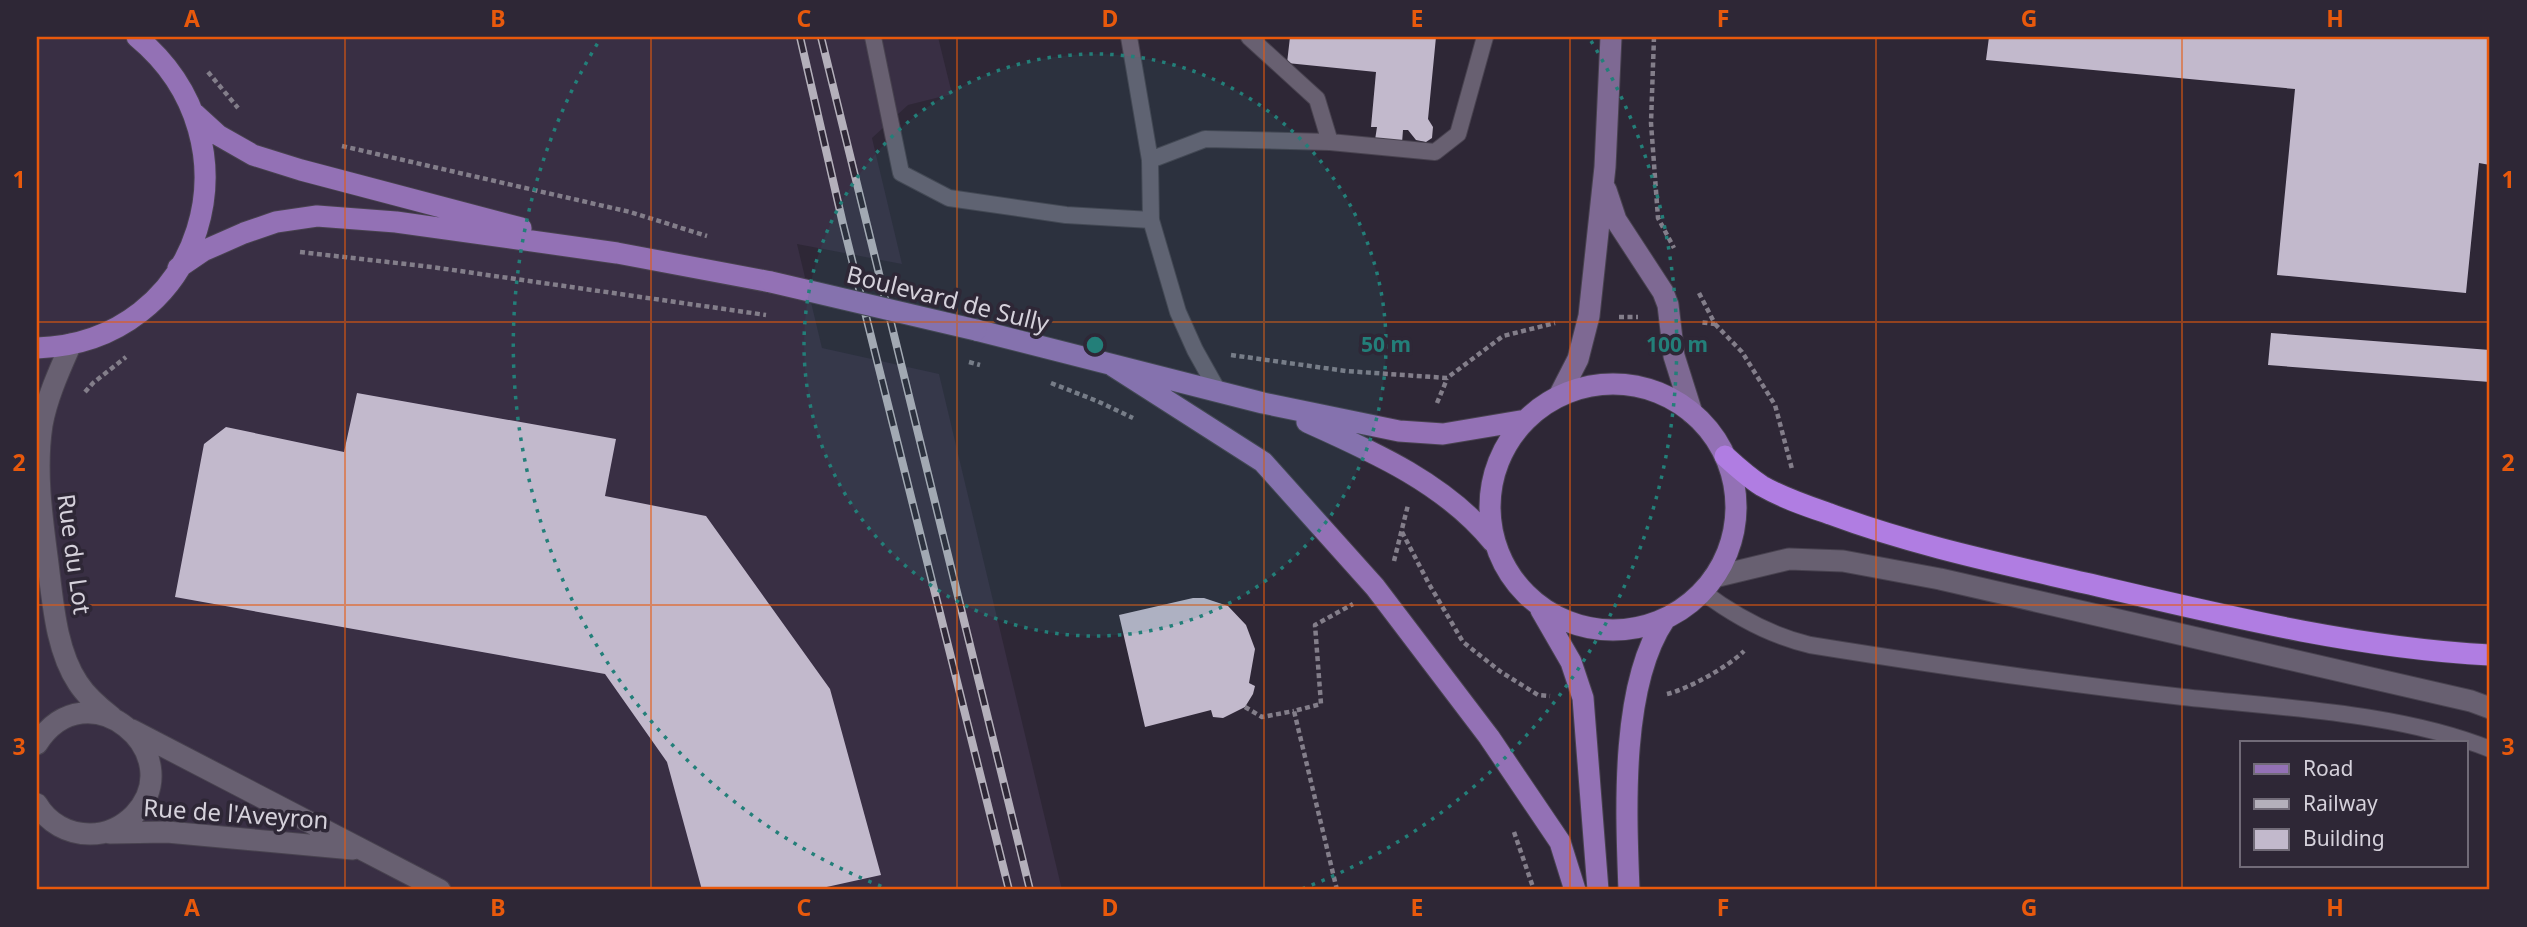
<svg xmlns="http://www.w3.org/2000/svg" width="2527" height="927" font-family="'Noto Sans',sans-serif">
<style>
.built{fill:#392f44}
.building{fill:#c2b9cc}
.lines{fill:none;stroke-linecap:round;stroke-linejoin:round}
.lane-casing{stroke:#48424f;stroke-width:18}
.street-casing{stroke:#48424f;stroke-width:23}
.secondary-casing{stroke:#48424f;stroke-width:23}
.primary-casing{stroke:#48424f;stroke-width:23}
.highway-casing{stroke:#48424f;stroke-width:23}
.path{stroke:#837e8a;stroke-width:4.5;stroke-dasharray:5 3.5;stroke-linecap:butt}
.lane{stroke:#686071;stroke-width:16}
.street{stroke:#686071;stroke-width:21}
.secondary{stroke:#7e6993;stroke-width:21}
.primary{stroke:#9371b5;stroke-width:21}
.highway{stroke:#b07de2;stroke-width:21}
.rail-casing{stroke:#b4b0bb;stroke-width:8}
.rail{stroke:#2e2736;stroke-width:5;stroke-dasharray:16;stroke-linecap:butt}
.primary-bridge-casing{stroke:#48424f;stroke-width:23;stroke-linecap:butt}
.path-bridge{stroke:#837e8a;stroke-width:4.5;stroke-dasharray:5 3.5;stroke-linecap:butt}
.primary-bridge{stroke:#9371b5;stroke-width:21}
.grid{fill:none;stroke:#e8590c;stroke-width:2;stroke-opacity:0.55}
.ring{fill:none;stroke:#237f79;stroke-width:3.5;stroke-dasharray:3.5 7}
.labels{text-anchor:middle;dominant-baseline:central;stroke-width:7;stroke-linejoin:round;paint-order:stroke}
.street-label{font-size:24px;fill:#d5d1db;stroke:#2e2736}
.centre{fill:#237f79;stroke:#2e2736;stroke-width:3.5}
.ring-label{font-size:21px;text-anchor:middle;font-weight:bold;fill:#237f79;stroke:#2e2736;stroke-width:7;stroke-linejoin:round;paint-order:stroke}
.neatline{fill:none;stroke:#e8590c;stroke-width:2.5}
.grid-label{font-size:23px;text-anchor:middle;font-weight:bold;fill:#e8590c}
</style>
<rect width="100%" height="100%" fill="#2e2736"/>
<path class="built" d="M37,37H938L952,94L908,105L872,138L902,264L797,244L822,348L939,374L1062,890H37Z"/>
<path class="building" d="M1290,37H1436L1428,119L1433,127L1432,138L1426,142L1416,140L1408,130H1403L1402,143L1375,140L1377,127H1371L1376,72L1287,63Z
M1989,37H2490V165L2479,163L2466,293L2277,275L2295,89L1986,60Z
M2271,333L2490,350V382L2268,365Z
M357,393L616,439L605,496L706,516L830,689L881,875L813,890H702L667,762L605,674L175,597L204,444L226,427L344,452Z
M1193,598H1204L1228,606L1246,625L1255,649L1249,683L1255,686L1253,694L1245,707L1223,718L1213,717L1211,710L1145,727L1119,615Z"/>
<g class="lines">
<g class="lane-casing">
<path id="lane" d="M873,37L901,173L949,198L1066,215L1151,220
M1129,37L1150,160L1151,220L1178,312L1195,350L1218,391
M1249,37L1317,99L1330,142L1435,152L1458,134L1485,37
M1150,160L1205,139L1330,142
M1703,592C1736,617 1769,635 1810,645C1934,665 2058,683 2183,697C2282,708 2398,712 2490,749"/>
</g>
<g class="street-casing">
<path id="street" d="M71,344C60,369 47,397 42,425C35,471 42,518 48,564C53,603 56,650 78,683C87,697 99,707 112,717
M1714,577L1789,559L1843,561L1940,579L2471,701L2490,708
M132,730L440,890
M37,744C87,665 192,754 134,815C122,827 107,834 90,834C68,834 48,823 37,804
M110,833L167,832L353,849"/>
</g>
<g class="secondary-casing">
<path id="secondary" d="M1606,190L1616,220L1663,292L1668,305L1674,356L1692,413
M1559,396L1578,359L1589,316L1605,167L1611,37"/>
</g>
<g class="primary-casing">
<path id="primary" d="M195,114L218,135L253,155L301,170L521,228
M178,268L203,251L244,233L276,222L317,216L396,222L617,253L771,282
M976,330L1263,403L1399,431L1443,434L1526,420
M37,348C203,343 264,142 137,37
M1113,366L1263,462L1375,587L1489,737L1560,842L1575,890
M1490 507a123 123 0 1 1 246 0a123 123 0 1 1-246 0Z
M1307,422C1374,452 1446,484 1493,542
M1541,610L1571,662L1583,698L1598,890
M1629,890C1626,812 1620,685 1665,619"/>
</g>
<g class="highway-casing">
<path id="highway" d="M1725,456C1737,467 1748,477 1762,486C1783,498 1807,506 1830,514C1913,545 1999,563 2085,583C2218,614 2354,648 2490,655"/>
</g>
<path class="path" d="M1654,37L1651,123L1658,218L1674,248
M208,72L238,108
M342,146L630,212L707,236
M300,252L432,267L766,315
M1699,293L1715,324L1699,322
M1619,317H1638
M1715,324L1742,352L1775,405L1792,469
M1231,355L1346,371L1447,378L1503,336L1555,323
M1051,383L1097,401L1133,418
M85,392L93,383L126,357
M1437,403L1447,379
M1402,532L1429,584L1463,642L1501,672L1538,695L1550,696
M1394,561L1408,505
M1667,694C1688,689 1728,667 1744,651
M1245,707L1262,717L1294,711
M1514,832L1534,890
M1337,890L1294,711L1321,704L1315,625L1353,604"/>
<use href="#lane" class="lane"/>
<use href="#street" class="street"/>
<use href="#secondary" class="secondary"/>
<use href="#primary" class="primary"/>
<use href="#highway" class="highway"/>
<g class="rail-casing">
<path id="rail" d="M800,37L843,224L1009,890
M821,37L1030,890"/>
</g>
<use href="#rail" class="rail"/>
<g class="primary-bridge-casing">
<path id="primary-bridge" d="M771,282L976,330"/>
</g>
<path class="path-bridge" d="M969,362L980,365"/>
<use href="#primary-bridge" class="primary-bridge"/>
</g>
<path class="grid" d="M345,37V890M651,37V890M957,37V890M1264,37V890M1570,37V890M1876,37V890M2182,37V890M37,322H2490M37,605H2490"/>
<circle cx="1095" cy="345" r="291" fill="#237f79" fill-opacity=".12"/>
<g class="ring">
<circle cx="1095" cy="345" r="291"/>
<path d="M891 890A582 582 0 0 1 599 41M1591 41A582 582 0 0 1 1299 890"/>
</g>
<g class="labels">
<g class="street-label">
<text transform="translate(948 298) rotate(14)">Boulevard de Sully</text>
<text transform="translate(75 554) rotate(82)">Rue du Lot</text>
<text transform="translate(236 813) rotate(4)">Rue de l'Aveyron</text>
</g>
</g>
<circle cx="1095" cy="345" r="10" class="centre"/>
<g class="ring-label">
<text x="1386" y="352">50 m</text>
<text x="1677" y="352">100 m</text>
</g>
<rect width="2527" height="927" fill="none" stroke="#2e2736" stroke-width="77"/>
<rect x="2240" y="741" width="228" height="126" fill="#2e2736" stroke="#716b78" stroke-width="2"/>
<rect x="2254" y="764" width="35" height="10" fill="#9371b5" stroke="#716b78" stroke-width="2"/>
<text x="2303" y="776" font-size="21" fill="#d5d1db">Road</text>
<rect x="2254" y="799" width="35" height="10" fill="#b4b0bb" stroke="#716b78" stroke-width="2"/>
<text x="2303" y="811" font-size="21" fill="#d5d1db">Railway</text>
<rect x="2254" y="829" width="35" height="21" fill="#c2b9cc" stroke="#716b78" stroke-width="2"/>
<text x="2303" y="846" font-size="21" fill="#d5d1db">Building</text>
<rect x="38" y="38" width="2450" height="850" class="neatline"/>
<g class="grid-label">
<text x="192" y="27">A</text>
<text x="498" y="27">B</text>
<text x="804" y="27">C</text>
<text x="1110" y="27">D</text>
<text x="1417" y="27">E</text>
<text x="1723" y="27">F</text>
<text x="2029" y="27">G</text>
<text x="2335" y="27">H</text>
<text x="19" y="188">1</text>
<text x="2508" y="188">1</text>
<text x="19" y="471">2</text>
<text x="2508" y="471">2</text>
<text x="19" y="755">3</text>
<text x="2508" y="755">3</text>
<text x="192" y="916">A</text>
<text x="498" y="916">B</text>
<text x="804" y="916">C</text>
<text x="1110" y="916">D</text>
<text x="1417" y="916">E</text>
<text x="1723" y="916">F</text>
<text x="2029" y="916">G</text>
<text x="2335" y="916">H</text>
</g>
</svg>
